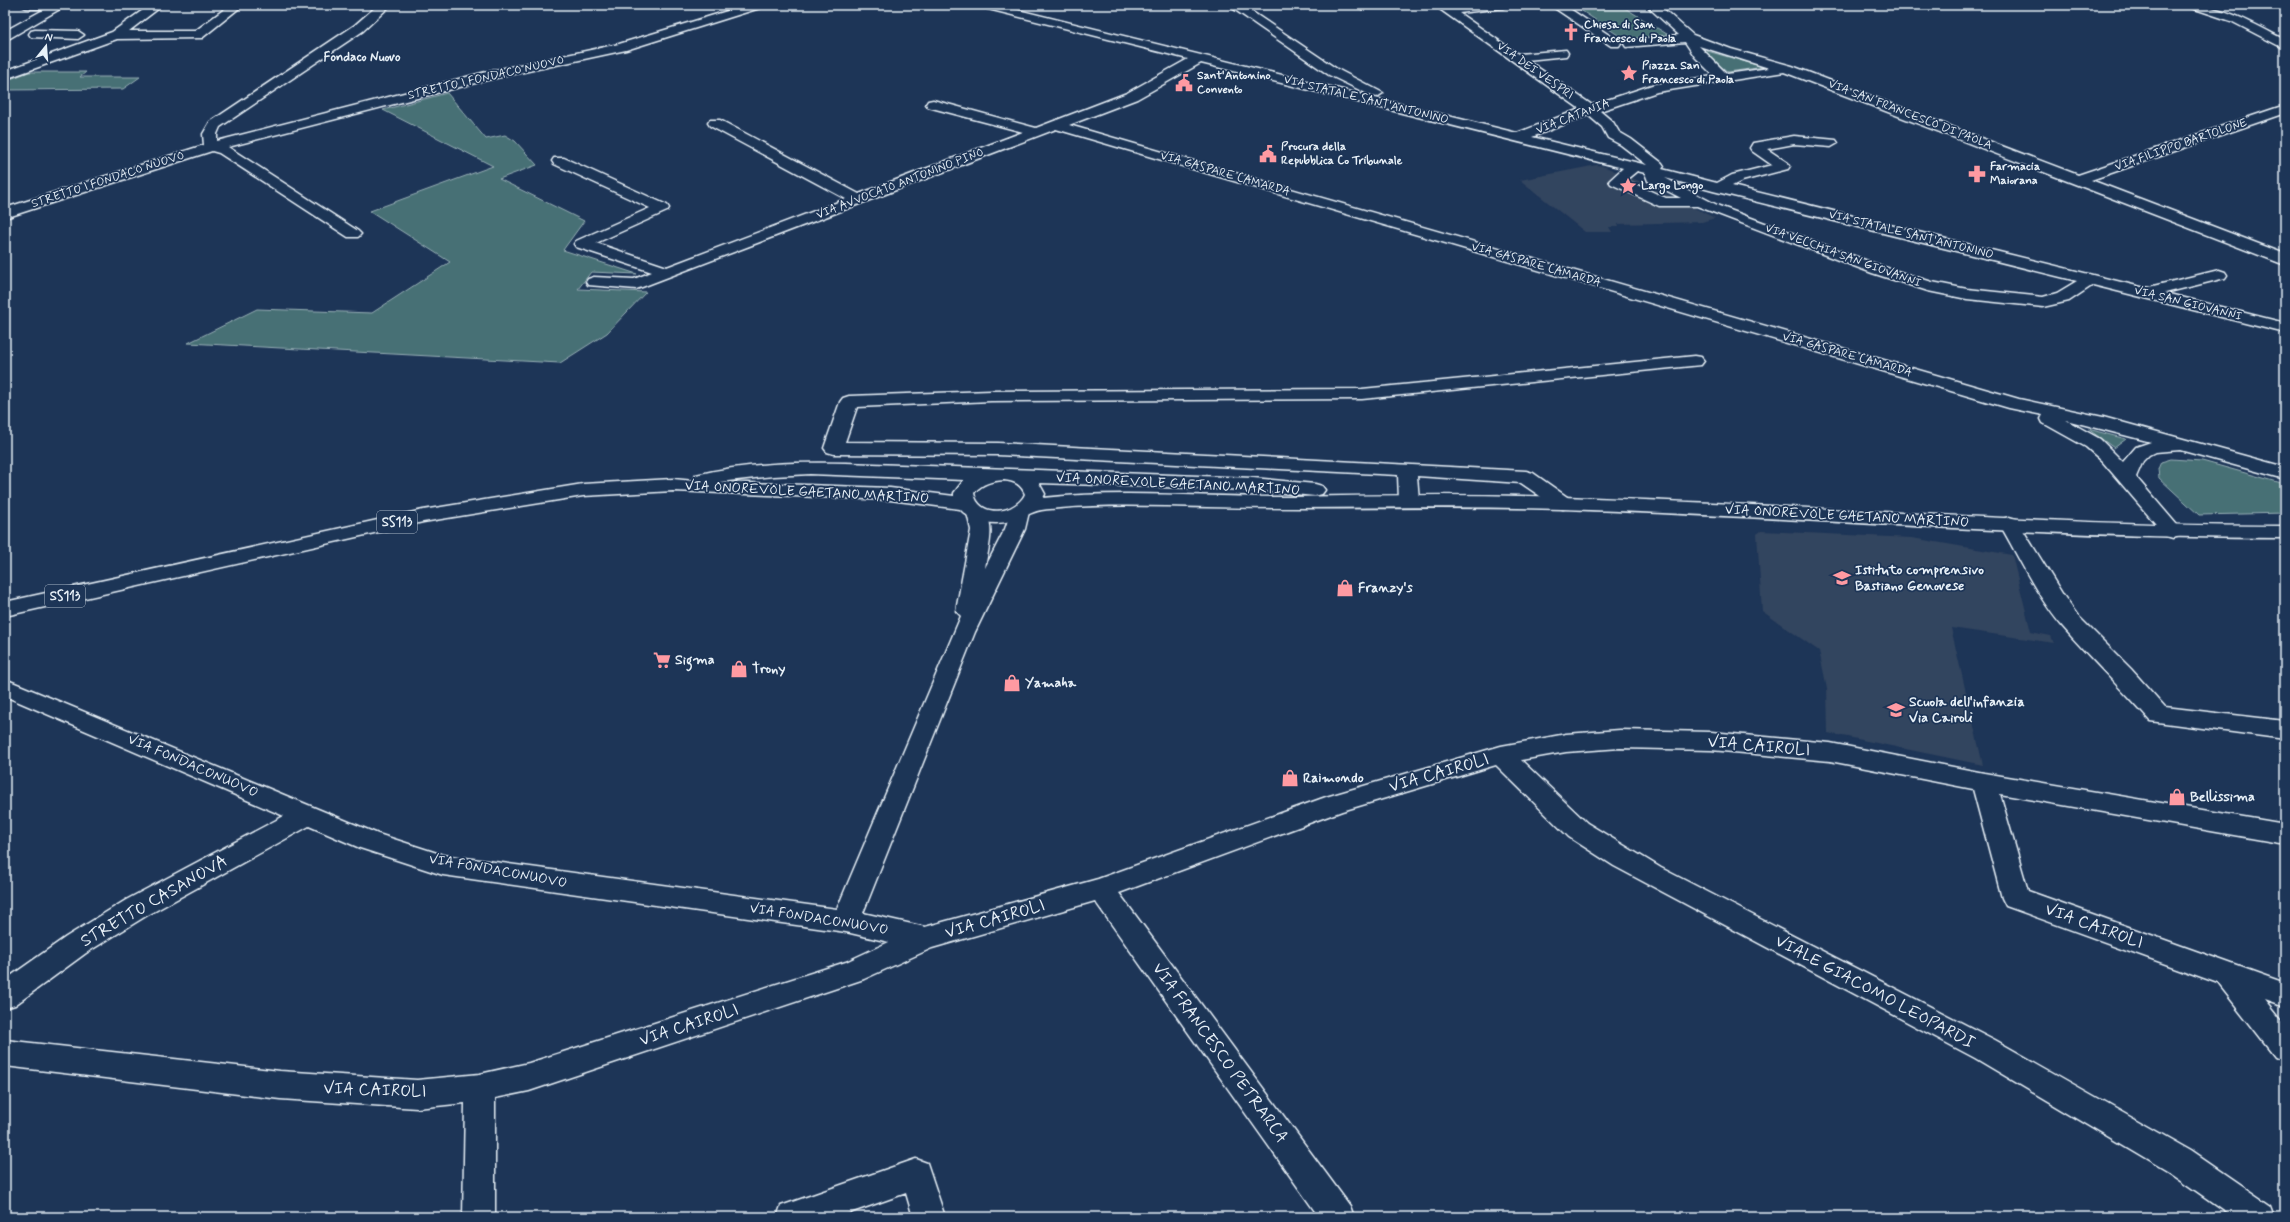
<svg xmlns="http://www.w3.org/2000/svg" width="2290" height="1222" font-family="Mynerve,sans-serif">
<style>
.built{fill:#32445e}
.green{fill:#476f74;stroke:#98b0b6}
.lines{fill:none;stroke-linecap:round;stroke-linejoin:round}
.minor-casing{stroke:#e8f1f8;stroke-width:3}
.major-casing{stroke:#e8f1f8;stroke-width:3}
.minor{fill:#1d3557;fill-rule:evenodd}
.major{fill:#1d3557;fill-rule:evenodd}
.labels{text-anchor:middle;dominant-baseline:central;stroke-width:3.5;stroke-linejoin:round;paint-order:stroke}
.far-poi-label{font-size:12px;font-weight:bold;fill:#e8f1f8;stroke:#1d3557;text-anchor:start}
.far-street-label{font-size:12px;fill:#e8f1f8;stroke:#1d3557}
.far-neighbourhood-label{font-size:13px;font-weight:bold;fill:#e8f1f8;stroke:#1d3557}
.shield{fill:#1d3557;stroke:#abb9c8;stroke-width:1}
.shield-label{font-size:13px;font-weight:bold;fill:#e8f1f8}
.street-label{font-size:14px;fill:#e8f1f8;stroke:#1d3557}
.poi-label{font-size:14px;font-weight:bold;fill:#e8f1f8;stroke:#1d3557;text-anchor:start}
.near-street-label{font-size:17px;fill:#e8f1f8;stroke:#1d3557}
</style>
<rect width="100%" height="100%" fill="#1d3557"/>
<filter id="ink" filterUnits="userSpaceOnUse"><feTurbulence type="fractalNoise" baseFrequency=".025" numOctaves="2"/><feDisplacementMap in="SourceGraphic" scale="8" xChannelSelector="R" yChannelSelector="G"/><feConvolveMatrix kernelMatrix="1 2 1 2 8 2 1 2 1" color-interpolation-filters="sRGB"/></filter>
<g filter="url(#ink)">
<path class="built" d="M1597,165L1603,166L1639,181L1715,218L1702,222L1618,224L1619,227H1609L1612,232H1585L1520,180Z
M1761,531L1912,538L2012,555L2031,632L2051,636L2054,643L1951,628L1983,765L1828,733L1827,688L1819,651L1762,611L1757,534Z"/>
<path class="green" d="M1573,5H1620L1670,36L1627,41Z
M1700,49L1764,67L1728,72Z
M29,72H86L80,77H140L123,89L5,90V81Z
M447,93L486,139L505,135L515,141L537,165L499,179L584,221L563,250L637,274L591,272L578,289L646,292L607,333L560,363L188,343L257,309L372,313L450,262L370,211L493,166L383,110Z
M2088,429L2126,439L2114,448Z
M2171,459L2202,461L2285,484V513L2199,515L2159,478L2158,469L2161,462Z"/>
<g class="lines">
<g class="minor-casing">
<path id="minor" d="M20,5H64L65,6L10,38H5V31L45,9L26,8Z
M150,5H163L129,31H195L230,5H243L202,38L117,39L5,79V71L112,32Z
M378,5H391L363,31L220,127L217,134V141L486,72L619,44L747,5H765L763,7L626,50L487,80L228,147L358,231L361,234L358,237H348L219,153L212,151L5,218V208L204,145L203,134L210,122L355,25Z
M978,5H998L1517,133L1580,109L1434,5H1448L1451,7L1509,5L1503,8L1459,13L1518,54L1566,50L1568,53L1566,56L1527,60L1592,105L1655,84L1714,76L1695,57L1685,42L1626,47L1624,44L1626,41L1630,40L1679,35L1646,5H1659L1693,35L1731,49L1792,66L2078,175L2285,105V113L2091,180L2285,254V265L1784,72L1657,92L1600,111L1613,122L1619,132L1631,139L1662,163L1664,166L1662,169L1717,183L1732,175L1772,165L1752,151L1750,148L1753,143L1794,136L1836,140L1838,143L1831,147L1794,144L1767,149L1788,163L1790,166L1788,169L1742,181L1732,186L2145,288L2219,270L2225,272L2227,275L2225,278L2165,293L2285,323V333L2093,285L2069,301L2043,307L1967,299L1928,291L1872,273L1697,206H1659L1611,184L1609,181L1623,168L1201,63L1137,99L1069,125L2019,399L2103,417L2285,467V479L2180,450L2155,452L2149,455L2143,461L2136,477L2183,532L2180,536L2173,538L2166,536L2102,461L2086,447L2043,423L2041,419L2043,415L2009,408L1056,129L642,287L636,289L588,285L586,282L588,279L594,277L634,279L652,272L576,247L574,244L576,241L650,208L554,164L552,161L554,158H564L667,205L669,208L667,211L596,243L667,267L846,199L710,126L708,123L710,120H720L859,194L1023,132L928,107L926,104L928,101L933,100L1036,128L1127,93L1188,59L980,7ZM1699,46L1769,68L1727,74ZM1588,115L1602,127L1608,138L1621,145L1647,165L1532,137ZM1637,171L1645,173L1648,181L1681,198H1666L1626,180ZM1665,178L1713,191L2077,281L2057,293L2043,297L1967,289L1932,282L1884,267L1719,206ZM2066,420L2151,442L2136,447L2123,462L2100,439Z
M1228,5H1242L1337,69L1383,93L1377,97L1372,96L1329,75Z
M1354,5H1367L1368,6L1362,9Z
M1550,5H1564L1621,43L1619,46H1611Z
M2187,5C2223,5 2254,24 2285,40V49L2231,21L2189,7Z
M35,30L78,31L84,35L78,39L31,37L29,34L31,31Z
M1695,356L1701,357L1704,361L1701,365L1362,399L991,401L857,407L845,442L998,443L1526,471L1533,473L1570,499L1573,503L1570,507L1563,509L1556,507L1521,483L1417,476L1419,500L1416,504L1409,506L1402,504L1399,500L1398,475L998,455L834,454L827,452L824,448L840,402L843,398L849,396L991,391L1362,389Z
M1019,506L1026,508L1029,512L1025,529L975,632L863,913L925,927L1098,879L1326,797L1501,746L1566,734L1620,730L1711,732L1830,743L1984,773L2285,824V844L2000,794L2028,891L2285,983V1007L2265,1000L2285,1025V1060L2275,1056L2218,983L2006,906L2002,898L1973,789L1830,761L1711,750L1620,748L1566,752L1521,760L1587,823L1661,868L1995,1040L2191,1151L2271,1206L2275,1217H2232L2169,1173L1975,1058L1614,866L1569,837L1496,765L1342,811L1119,893L1350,1206L1354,1217H1319L1095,901L932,948L864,979L529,1091L495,1098V1217H463L465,1103L417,1108L280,1099L5,1066V1040L280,1071L417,1080L480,1074L529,1063L846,962L889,942L846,932L443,875L360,848L309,826L146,916L86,953L15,1005L5,1008V980L66,937L126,900L284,816L5,696V679L378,834L443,855L837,909L961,616L956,611L971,530L967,513L970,509L977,507L984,509C996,526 988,549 985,568L1005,529L1012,508Z
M2009,517L2016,519L2063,595L2078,616L2131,669L2165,707L2285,721V739L2150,721C2122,689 2091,659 2063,627C2037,597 2019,557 1999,523L2002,519Z
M916,1159L927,1163L945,1217H913L906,1193L838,1217H777L781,1206Z"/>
</g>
<g class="major-casing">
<path id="major" d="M846,463L1253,478L1315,484L1322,486L1325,490L1322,494L1315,496L1253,490L1039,483L1045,494L1043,498C1126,489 1210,498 1293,497C1382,495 1472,494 1561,497C1803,504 2043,526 2285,526V538C2044,538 1803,517 1562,509C1444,505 1326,510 1207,507C1159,506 1109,504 1060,508C1052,509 1041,509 1034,512C1021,517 1011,523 996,523C982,523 969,519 960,509L890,500L673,491L583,496L423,522L5,616V602L423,510L583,484L673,479L694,481L696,475C745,463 796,462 846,463ZM810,474L964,480L954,493V496L890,488L719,482L774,476ZM1004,480C1014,481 1021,484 1025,494C1016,514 978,519 974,493C982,483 992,481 1004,480Z"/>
</g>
<use href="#minor" class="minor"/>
<use href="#major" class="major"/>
</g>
</g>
<defs>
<g id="church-bare" transform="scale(1.38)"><path d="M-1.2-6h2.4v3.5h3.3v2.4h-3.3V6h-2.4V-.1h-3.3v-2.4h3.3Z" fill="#ff9aa2" stroke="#1d3557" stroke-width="2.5" paint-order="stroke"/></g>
<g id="sight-bare" transform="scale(1.38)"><path d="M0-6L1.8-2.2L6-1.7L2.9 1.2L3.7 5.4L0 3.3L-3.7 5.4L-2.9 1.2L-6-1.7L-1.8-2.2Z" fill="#ff9aa2" stroke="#1d3557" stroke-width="2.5" paint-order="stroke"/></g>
<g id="civic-bare" transform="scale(1.38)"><path d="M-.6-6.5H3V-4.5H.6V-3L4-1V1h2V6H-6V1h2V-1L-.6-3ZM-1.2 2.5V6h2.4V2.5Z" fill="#ff9aa2" stroke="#1d3557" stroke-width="2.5" paint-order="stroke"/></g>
<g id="pharmacy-bare" transform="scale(1.38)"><path d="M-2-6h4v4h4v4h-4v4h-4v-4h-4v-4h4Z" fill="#ff9aa2" stroke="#1d3557" stroke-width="2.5" paint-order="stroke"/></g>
<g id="school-bare" transform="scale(1.38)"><path d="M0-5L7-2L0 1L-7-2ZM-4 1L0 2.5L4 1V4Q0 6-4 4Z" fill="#ff9aa2" stroke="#1d3557" stroke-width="2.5" paint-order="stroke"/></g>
<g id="shop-bare" transform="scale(1.38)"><path d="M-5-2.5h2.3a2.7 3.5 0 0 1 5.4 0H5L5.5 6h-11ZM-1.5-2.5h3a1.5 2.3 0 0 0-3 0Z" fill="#ff9aa2" stroke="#1d3557" stroke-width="2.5" paint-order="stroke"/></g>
<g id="supermarket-bare" transform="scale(1.38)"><path d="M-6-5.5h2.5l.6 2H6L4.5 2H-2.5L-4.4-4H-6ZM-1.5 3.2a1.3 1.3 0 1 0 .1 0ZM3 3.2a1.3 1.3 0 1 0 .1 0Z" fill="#ff9aa2" stroke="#1d3557" stroke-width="2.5" paint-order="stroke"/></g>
</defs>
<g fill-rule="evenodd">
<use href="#church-bare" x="1571" y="32"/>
<use href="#sight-bare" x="1629" y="73"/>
<use href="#civic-bare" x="1184" y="83"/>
<use href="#civic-bare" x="1268" y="154"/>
<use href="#pharmacy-bare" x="1977" y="174"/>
<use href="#sight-bare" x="1628" y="186"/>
<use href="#school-bare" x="1842" y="578"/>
<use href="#shop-bare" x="1345" y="588"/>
<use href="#supermarket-bare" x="662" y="660"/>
<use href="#shop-bare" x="739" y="669"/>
<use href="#shop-bare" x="1012" y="683"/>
<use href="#school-bare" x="1896" y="710"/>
<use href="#shop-bare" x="1290" y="778"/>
<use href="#shop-bare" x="2177" y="797"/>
</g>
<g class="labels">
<g class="far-poi-label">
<text x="1584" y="25">Chiesa di San<tspan x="1584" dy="14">Francesco di Paola</tspan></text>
<text x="1642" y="66">Piazza San<tspan x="1642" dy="14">Francesco di Paola</tspan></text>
<text x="1197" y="76">Sant'Antonino<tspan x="1197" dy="14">Convento</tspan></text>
<text x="1281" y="147">Procura della<tspan x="1281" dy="14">Repubblica Co Tribunale</tspan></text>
<text x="1990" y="167">Farmacia<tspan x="1990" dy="14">Maiorana</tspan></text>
<text x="1641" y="186">Largo Longo</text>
</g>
<g class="far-street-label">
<text transform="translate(1535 71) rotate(35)">VIA DEI VESPRI</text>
<text transform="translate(486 78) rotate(-13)">STRETTO I FONDACO NUOVO</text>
<text transform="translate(1366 100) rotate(14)">VIA STATALE SANT'ANTONINO</text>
<text transform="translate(1910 115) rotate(21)">VIA SAN FRANCESCO DI PAOLA</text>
<text transform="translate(1573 117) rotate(-21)">VIA CATANIA</text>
<text transform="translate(2181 145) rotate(-19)">VIA FILIPPO BARTOLONE</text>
<text transform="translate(1225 174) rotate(16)">VIA GASPARE CAMARDA</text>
<text transform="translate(108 180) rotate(-18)">STRETTO I FONDACO NUOVO</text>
<text transform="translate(900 184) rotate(-21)">VIA AVVOCATO ANTONINO PINO</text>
<text transform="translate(1911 235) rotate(14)">VIA STATALE SANT'ANTONINO</text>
<text transform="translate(1843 256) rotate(20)">VIA VECCHIA SAN GIOVANNI</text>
<text transform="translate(1536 265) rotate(16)">VIA GASPARE CAMARDA</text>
<text transform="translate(2188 304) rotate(14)">VIA SAN GIOVANNI</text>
<text transform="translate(1847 355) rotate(16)">VIA GASPARE CAMARDA</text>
</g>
<g class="far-neighbourhood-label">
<text x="362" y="57">Fondaco Nuovo</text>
</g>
<g class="shield">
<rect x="377" y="511" width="40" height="22" rx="3"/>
<rect x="45" y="585" width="40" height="22" rx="3"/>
</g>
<g class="shield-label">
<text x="397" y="522">SS113</text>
<text x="65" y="596">SS113</text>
</g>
<g class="street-label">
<text transform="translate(1178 484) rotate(3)">VIA ONOREVOLE GAETANO MARTINO</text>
<text transform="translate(807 492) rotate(3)">VIA ONOREVOLE GAETANO MARTINO</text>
<text transform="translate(1847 516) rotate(3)">VIA ONOREVOLE GAETANO MARTINO</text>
<text transform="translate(193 766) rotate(23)">VIA FONDACONUOVO</text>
<text transform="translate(498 871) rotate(10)">VIA FONDACONUOVO</text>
<text transform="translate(819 919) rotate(9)">VIA FONDACONUOVO</text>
</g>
<g class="poi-label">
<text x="1855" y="570">Istituto comprensivo<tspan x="1855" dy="16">Bastiano Genovese</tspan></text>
<text x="1358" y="588">Franzy's</text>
<text x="675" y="660">Sigma</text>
<text x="752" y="669">Trony</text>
<text x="1025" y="683">Yamaha</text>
<text x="1909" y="702">Scuola dell'infanzia<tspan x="1909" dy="16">Via Cairoli</tspan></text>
<text x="1303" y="778">Raimondo</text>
<text x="2190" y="797">Bellissima</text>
</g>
<g class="near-street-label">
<text transform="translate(1759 746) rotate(5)">VIA CAIROLI</text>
<text transform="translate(1439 773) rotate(-16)">VIA CAIROLI</text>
<text transform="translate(154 901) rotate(-30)">STRETTO CASANOVA</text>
<text transform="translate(995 919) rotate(-16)">VIA CAIROLI</text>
<text transform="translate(2094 926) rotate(20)">VIA CAIROLI</text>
<text transform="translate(1875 992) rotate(28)">VIALE GIACOMO LEOPARDI</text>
<text transform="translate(689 1025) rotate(-18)">VIA CAIROLI</text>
<text transform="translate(1220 1053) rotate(54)">VIA FRANCESCO PETRARCA</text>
<text transform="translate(375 1090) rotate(2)">VIA CAIROLI</text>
</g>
</g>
<rect width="2290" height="1222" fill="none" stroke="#1d3557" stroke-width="20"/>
<rect x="10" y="10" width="2270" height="1202" fill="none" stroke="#e8f1f8" stroke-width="1.5" filter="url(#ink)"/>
<g transform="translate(46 46) rotate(17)" stroke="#1d3557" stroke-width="3" paint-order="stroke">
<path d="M0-3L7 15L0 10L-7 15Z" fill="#e8f1f8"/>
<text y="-6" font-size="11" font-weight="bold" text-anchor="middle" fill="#e8f1f8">N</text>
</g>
</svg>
